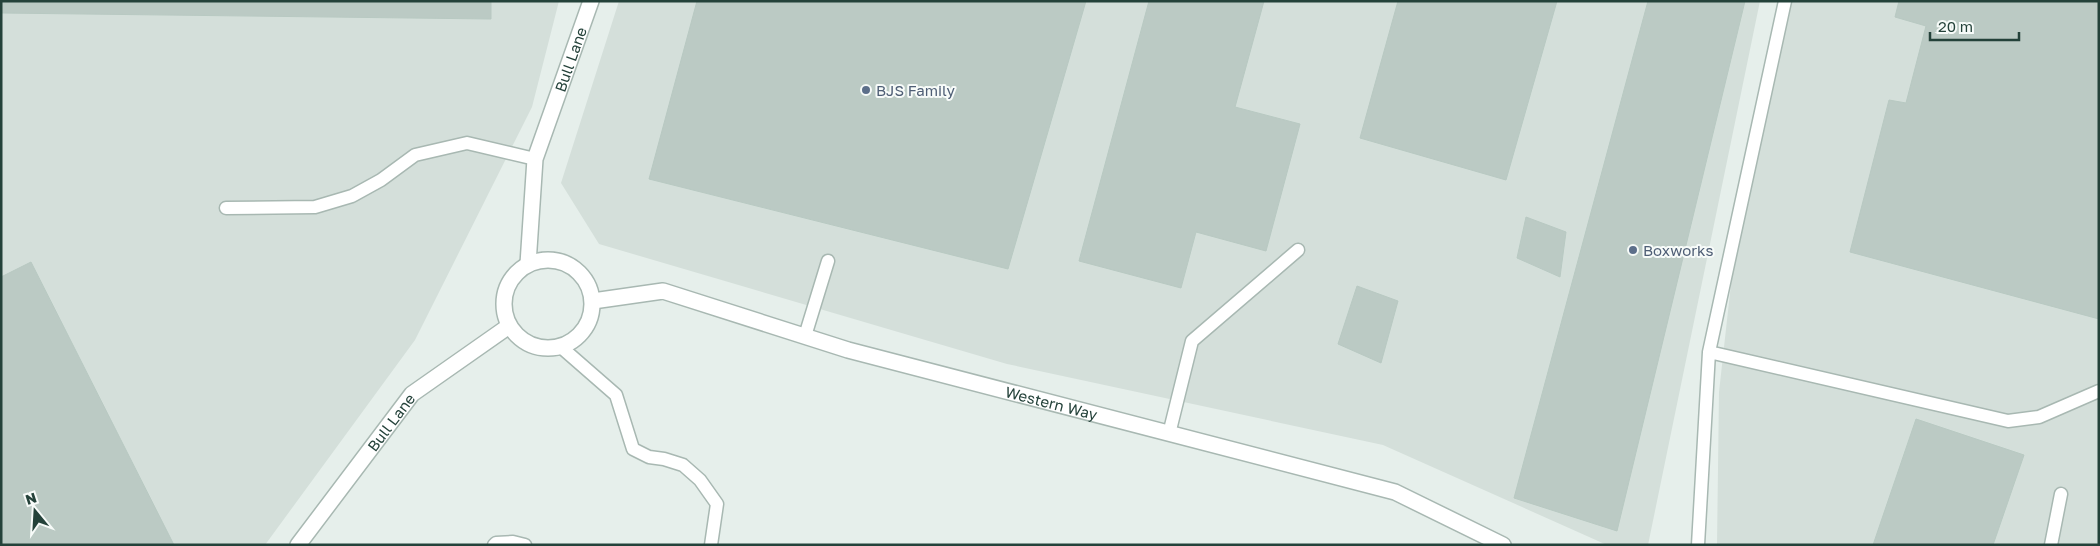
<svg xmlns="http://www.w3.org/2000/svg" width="2100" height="546" font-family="'Golos Text',sans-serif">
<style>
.built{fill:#d4dfda}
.building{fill:#bbcac4;stroke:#b8c9c2}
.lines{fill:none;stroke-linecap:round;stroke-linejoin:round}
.service-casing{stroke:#a8b8b2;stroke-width:15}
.minor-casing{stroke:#a8b8b2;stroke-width:18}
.service{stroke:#fff;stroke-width:12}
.minor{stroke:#fff;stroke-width:15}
.service-dot{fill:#5c6f8a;stroke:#f7fbf9;stroke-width:2}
.labels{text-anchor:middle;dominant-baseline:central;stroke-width:4;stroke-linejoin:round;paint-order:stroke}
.street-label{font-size:15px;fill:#24423a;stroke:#f7fbf9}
.service-label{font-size:15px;fill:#4e5e75;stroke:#f7fbf9;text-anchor:start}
</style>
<rect width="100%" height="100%" fill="#e6efeb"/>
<path class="built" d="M1,1H559L532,107L415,340L265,545H1Z
M619,1H1760L1648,545H1607L1383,445L1007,364L599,244L561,183Z
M1788,1H2099V545H1717L1719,392L1732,275Z"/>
<path class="building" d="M1,1H491V19L1,13Z
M697,1H1086L1008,269L649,179Z
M1149,1H1264L1235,107L1300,124L1266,251L1196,232L1181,288L1079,261Z
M1398,1H1557L1506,180L1360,138Z
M1648,1H1745L1617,531L1514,498Z
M1899,1H2099V319L1850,252L1889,100L1906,103L1926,26L1895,17Z
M1526,217L1566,232L1560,277L1517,258Z
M31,262L174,545H1V277Z
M1357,286L1398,301L1381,363L1338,344Z
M1916,419L2024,455L1993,545H1873Z"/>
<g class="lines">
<g class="service-casing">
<path id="service" d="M226,208L315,207L352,196L381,180L415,155L467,143L535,159
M805,336L828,261
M561,347L616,395L633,449L649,457L664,459L683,465L700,480L717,504L711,545
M1709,352L2008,421L2039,417L2099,391
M1169,434L1192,341L1298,250
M494,545L496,543L513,542L525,545
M1698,545L1709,352L1785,1
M2051,545L2061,494"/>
</g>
<g class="minor-casing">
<g id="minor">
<circle cx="548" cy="304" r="44"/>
<path id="s1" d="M528,264L535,159L591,1"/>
<path id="s2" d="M593,301L663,291L848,350L1395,492L1503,545"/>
<path id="s3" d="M298,545L412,394L509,326"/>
</g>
</g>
<use href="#service" class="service"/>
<use href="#minor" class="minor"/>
</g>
<g class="service-dot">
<circle cx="866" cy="90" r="5"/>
<circle cx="1633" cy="250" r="5"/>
</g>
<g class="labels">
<g class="street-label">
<text stroke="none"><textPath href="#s1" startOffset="211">Bull Lane</textPath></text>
<text stroke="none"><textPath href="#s2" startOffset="475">Western Way</textPath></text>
<text stroke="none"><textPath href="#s3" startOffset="154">Bull Lane</textPath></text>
</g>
<g class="service-label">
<text x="876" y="90">BJS Family</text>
<text x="1643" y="250">Boxworks</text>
</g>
</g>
<rect width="2100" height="546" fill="none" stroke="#24423a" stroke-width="5"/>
<g transform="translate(35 511) rotate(342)" stroke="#f7fbf9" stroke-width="4" paint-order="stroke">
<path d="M0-4L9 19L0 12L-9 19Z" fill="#24423a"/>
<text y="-8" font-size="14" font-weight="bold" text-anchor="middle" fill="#24423a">N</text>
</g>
<path d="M1930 32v8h89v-8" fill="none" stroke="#24423a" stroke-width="2.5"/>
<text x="1938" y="32" font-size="15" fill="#24423a" stroke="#f7fbf9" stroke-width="4" paint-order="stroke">20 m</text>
</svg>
